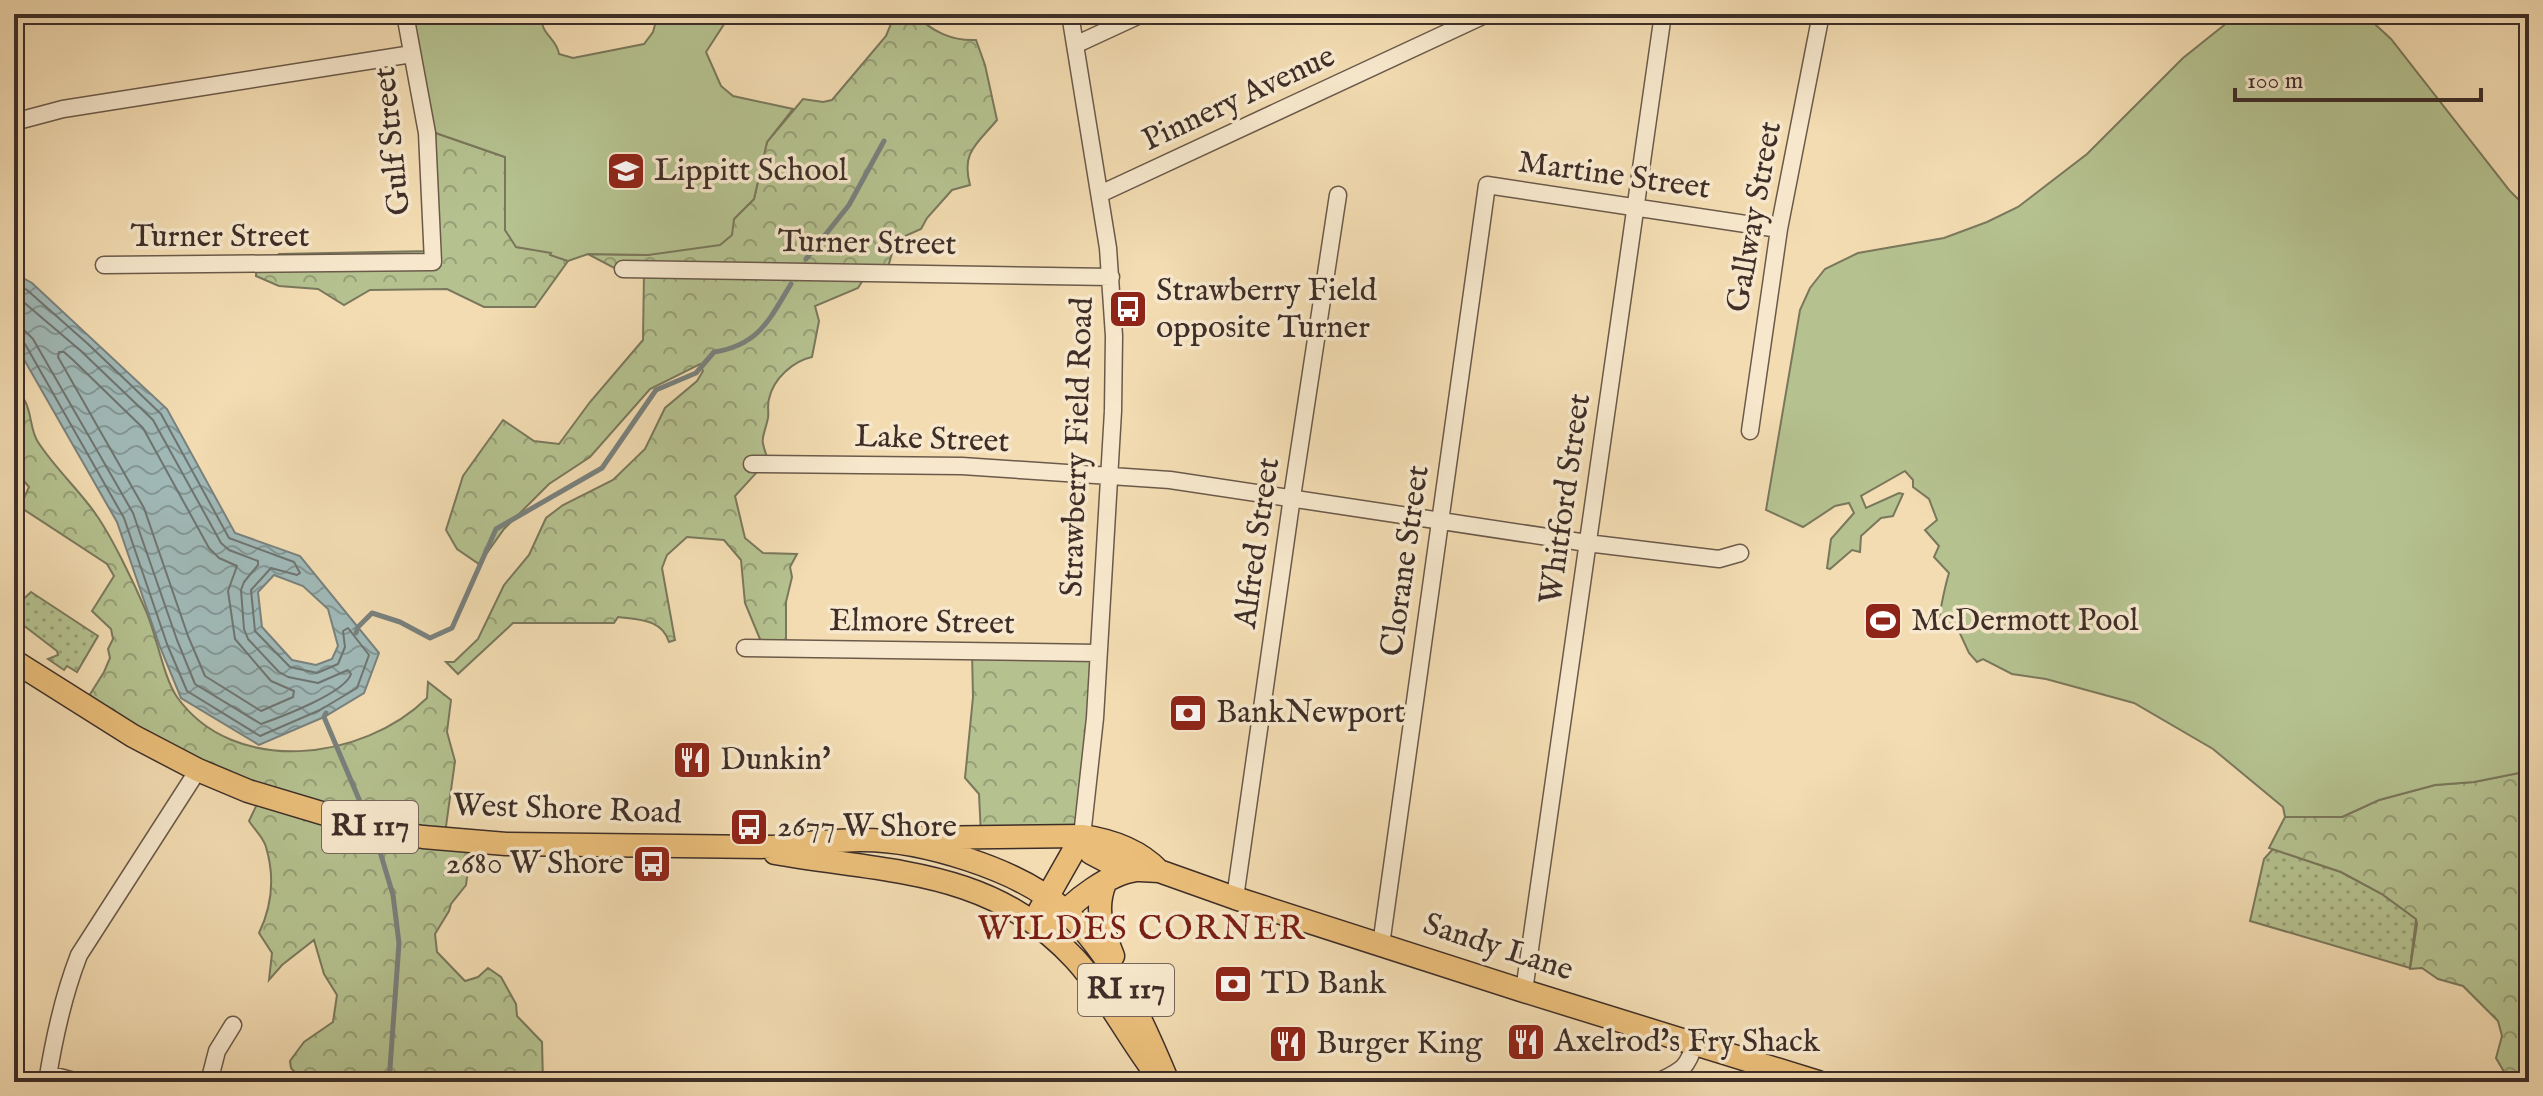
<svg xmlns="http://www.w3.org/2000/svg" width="2543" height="1096" font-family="'IM FELL English',serif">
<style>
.grass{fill:url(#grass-dots);stroke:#7a785c;stroke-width:2}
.forest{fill:url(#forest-crowns);stroke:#7a785c;stroke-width:2}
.park{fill:#b5c290;stroke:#7a785c;stroke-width:2}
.water{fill:url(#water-waves);stroke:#79817e;stroke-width:2;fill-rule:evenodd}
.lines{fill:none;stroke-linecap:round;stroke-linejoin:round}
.shore{stroke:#6f7470;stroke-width:2}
.stream{stroke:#79817e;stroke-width:5}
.minor-casing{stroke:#6b5a4a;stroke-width:19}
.major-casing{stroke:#3e2e28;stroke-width:25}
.minor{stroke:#f7e8cd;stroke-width:16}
.major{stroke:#eabe79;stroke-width:22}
.labels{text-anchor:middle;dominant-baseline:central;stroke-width:7;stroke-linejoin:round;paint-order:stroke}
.shield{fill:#f7e8cd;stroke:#76665a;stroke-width:2}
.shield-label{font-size:30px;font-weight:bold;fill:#3e2e28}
.street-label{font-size:32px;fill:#3e2e28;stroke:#f7e8cd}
.poi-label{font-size:32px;fill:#3e2e28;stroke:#f7e8cd;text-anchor:start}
.neighbourhood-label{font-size:34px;letter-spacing:2px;fill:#7a1f14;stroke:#f7e8cd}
</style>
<defs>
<pattern id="grass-dots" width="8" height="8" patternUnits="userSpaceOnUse" patternTransform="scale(2)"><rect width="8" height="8" fill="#b5c290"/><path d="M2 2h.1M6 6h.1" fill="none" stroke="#959e76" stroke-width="1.8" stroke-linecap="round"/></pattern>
<pattern id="forest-crowns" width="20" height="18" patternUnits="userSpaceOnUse" patternTransform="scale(2)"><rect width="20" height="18" fill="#b5c290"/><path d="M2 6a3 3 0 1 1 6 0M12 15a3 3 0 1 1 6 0" fill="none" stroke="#959e76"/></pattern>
<pattern id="water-waves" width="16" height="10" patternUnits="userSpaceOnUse" patternTransform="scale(2)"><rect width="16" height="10" fill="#a0b9b7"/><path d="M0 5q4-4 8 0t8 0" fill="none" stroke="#849795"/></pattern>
</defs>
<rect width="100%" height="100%" fill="#f3dcb2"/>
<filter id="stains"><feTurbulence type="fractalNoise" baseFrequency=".0025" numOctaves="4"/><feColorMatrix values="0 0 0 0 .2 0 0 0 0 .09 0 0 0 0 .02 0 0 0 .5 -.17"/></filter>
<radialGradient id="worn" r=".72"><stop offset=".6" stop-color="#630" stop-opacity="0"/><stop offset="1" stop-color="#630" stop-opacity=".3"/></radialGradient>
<path class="grass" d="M31,592L98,636L77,672L67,666L64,670L48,659L58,655L57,651L14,618L20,609L17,605Z
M2273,849L2341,872L2382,894L2416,919L2410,968L2250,921L2264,859Z"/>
<path class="forest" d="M895,14H916C931,32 953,41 976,40L985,65L997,120C977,144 961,152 970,185L952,190L927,218L921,229L905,236L892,253L887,271L868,272L858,288L815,306L819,321L812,357C793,361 773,379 769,399C767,405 769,412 768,418C763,441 759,435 768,460L735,496L745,538L763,553L797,554L790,567L792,577L786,602V647L762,644L745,603L741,560L724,540L687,537L667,555L662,568L675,640L669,642C662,619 639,620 618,617L614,623H513L458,674L446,662H454L478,639L504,585L529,555L546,518L563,505L613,480L645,449L665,408L697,381L703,371L700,364L650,389L590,457L549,484L504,529L479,564L457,549L446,530L463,476L503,420L534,441L559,444L590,402L643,340L644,271H620L588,254L648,255L734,219L754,199L767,142L803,99L823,102L832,100L886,36Z
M427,130L505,157V230L517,247L551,252V255L568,261L535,307H484L447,289L370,290L344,305L318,289L279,286L256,276L257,257L279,256V254L429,251Z
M14,387C17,391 22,396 25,401C32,414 30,430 38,442C54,467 78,489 95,513C112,537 134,583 146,611C156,633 164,679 177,697C234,777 363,761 427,698L428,682L451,700L447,732L455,761L444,841L471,847L466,885L451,904L449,911L435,934L437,952L465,981L478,977L488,968L501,977L516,1004L517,1016L542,1042L543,1082H304L291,1068L290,1061L304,1042L333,1022L337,995L324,974L314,940L282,965L269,980L272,953L259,933C272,906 275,877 266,847C264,838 254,829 249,821L259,800L82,707L104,672L110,658L108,649L113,639L111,629L92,611L114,576L107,564L20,507L29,487L14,469Z
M972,652H1095L1084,843L981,835L979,794L965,778L973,697Z
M2529,771V1082H2503V1070L2496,1058L2502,1036L2498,1021L2463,986L2438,979L2422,968L2410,969L2417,924L2416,919L2382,894L2341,872L2269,848L2285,817H2342L2379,800L2435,785L2474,782Z"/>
<path class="park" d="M407,14H541C540,35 557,38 559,54L573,58L644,44L653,32L658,14H727L728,18L706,52L721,86L733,96L793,109L767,142L754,199L734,219L732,235L720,245L648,255L588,254L568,261L550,255L551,253L516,247L505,230V157L427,130Z
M2238,14H2364L2391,39L2510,191L2529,210V771L2474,782L2435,785L2379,800L2342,817H2285L2283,807L2213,749L2134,703L2046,679L2012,674L1983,659L1977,662L1969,653L1957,627L1943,631L1936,630C1941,611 1943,592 1949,573L1934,557L1939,546L1925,530L1937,520L1929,499L1913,487V480L1905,471L1861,496L1866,508L1899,493L1903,494L1893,516L1881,518L1861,536L1860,552L1852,550L1830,569L1827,568L1831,539L1854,513L1849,503L1835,506L1803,527L1766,510L1800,310L1810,288L1825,269L1858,253L1944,238L1987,222L2018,207L2087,154L2183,58Z"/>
<path class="water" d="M14,273L32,283L167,409L235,533L300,556L379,653L364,693L324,717L259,745L181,698L160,647L117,522L14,342ZM274,575L303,586L328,609L338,646L332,659L316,665L292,660L262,627L258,592Z"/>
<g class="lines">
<path class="shore" d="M14,282L27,290L88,344L161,414L229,538L294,562L300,573L297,575L271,568L251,590L255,631L290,667L317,673L338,664L345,647L343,631L348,628L369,655L357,688L320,710L260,736L187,691L167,644L124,518L25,344L14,339
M14,294L81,351L153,420L221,543L229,550L258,561V565L244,582L241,590L244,629L248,639L279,672L288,677L318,683L348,670L351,674C345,693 281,717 261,724L195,684L177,640L133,513L33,339L25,331L14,329
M59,352H64L73,360L143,428L209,548L219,558L237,566L228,591L235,639L271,681L294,691L293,697L261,711L205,676L188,636L144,508L58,357Z"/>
<path class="stream" d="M806,259L849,205L884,141
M356,633L358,627L372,613L400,622L430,638L452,628L496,529L602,468L656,390L696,373L714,352C759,345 769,320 791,284
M326,713L324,717L367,818
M375,835L393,895L399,943L389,1082"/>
<g class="minor-casing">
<path id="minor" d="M1070,14L1108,248L1114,336L1113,411L1095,718L1082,836
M1075,45L1142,14
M14,122L63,109L412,54
M1100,194L1487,14
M104,265L433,262L427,133L405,14
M623,269L1111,277
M1750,431L1779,229L1821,14
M752,464L962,466L1170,480L1587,543L1719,559L1740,553
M745,648L1098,653
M1235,898L1292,497L1338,195
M1381,945L1487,185L1779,229
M1524,991L1663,14
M48,1074L78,1082
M47,1082C54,1038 63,996 79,955L198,770
M209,1082L217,1051L233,1025
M1658,1082C1682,1070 1687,1069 1695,1043"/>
</g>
<g class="major-casing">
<path id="major" d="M14,661L133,736L198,770L248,791L375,829L423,837L506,844L774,847C802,843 830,841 859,840C920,839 1019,869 1064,910C1114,955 1143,1022 1168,1082
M1082,836L1091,853L1110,863L1140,870L1159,871L1235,898L1524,991L1818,1082
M918,838L1082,836C1110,840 1139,850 1159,871
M775,853C888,873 991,868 1075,959C1105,992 1126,1034 1153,1070
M1105,883C1094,911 1103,930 1113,956
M1040,910L1082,836
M1057,922C1071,901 1111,873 1136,870"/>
</g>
<use href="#minor" class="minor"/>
<use href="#major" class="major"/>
</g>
<defs>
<g id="school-square" transform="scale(2)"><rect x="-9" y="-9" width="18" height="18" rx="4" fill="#8f2418" stroke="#f7e8cd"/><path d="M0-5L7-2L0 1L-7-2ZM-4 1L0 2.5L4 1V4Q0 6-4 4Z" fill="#fff"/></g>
<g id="bus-square" transform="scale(2)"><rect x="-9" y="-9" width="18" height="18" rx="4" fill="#8f2418" stroke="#f7e8cd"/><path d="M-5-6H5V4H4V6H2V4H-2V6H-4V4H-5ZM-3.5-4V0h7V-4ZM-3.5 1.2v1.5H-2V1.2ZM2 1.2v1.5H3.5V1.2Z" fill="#fff"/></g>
<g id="stadium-square" transform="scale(2)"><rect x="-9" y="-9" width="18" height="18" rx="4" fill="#8f2418" stroke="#f7e8cd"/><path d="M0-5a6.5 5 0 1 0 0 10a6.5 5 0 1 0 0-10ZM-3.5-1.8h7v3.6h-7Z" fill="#fff"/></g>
<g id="bank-square" transform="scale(2)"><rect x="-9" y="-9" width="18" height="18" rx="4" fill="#8f2418" stroke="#f7e8cd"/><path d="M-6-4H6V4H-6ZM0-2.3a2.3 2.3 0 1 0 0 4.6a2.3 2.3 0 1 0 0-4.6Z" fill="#fff"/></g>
<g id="restaurant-square" transform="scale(2)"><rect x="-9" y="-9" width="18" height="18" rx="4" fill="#8f2418" stroke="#f7e8cd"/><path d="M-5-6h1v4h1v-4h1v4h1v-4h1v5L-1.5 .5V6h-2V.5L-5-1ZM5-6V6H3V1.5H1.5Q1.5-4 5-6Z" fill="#fff"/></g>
</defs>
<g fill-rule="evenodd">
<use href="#school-square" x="626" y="171"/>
<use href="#bus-square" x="1128" y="309"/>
<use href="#stadium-square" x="1883" y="621"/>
<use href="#bank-square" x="1188" y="713"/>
<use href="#restaurant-square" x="692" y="760"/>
<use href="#bus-square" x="749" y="827"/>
<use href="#bus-square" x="652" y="864"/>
<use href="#bank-square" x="1233" y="984"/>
<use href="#restaurant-square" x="1526" y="1042"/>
<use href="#restaurant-square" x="1288" y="1044"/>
</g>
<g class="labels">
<g class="shield">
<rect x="322" y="801" width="96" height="52" rx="6"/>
<rect x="1078" y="964" width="96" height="52" rx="6"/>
</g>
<g class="shield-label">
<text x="370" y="827">RI 117</text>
<text x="1126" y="990">RI 117</text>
</g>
<g class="street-label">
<text transform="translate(1239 99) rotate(-25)">Pinnery Avenue</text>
<text transform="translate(393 141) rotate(-96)">Gulf Street</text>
<text transform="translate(1614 176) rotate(8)">Martine Street</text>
<text transform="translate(1755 217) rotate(-80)">Gallway Street</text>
<text x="220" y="237">Turner Street</text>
<text transform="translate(867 244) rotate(1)">Turner Street</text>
<text transform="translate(932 440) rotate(2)">Lake Street</text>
<text transform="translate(1078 447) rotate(-88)">Strawberry Field Road</text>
<text transform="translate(1566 499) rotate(-82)">Whitford Street</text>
<text transform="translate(1258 543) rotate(-82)">Alfred Street</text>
<text transform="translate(1406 561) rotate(-82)">Clorane Street</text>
<text transform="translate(922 623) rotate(1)">Elmore Street</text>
<text transform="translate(567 810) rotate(2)">West Shore Road</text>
<text transform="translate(1498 948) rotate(18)">Sandy Lane</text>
</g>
<g class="poi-label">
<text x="654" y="171">Lippitt School</text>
<text x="1156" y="291">Strawberry Field<tspan x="1156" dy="37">opposite Turner</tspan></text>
<text x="1911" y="621">McDermott Pool</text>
<text x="1216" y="713">BankNewport</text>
<text x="720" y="760">Dunkin'</text>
<text x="777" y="827">2677 W Shore</text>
<text x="624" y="864" text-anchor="end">2680 W Shore</text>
<text x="1261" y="984">TD Bank</text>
<text x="1554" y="1042">Axelrod's Fry Shack</text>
<text x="1316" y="1044">Burger King</text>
</g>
<g class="neighbourhood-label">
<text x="1142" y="929">WILDES CORNER</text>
</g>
</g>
<rect width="2543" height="1096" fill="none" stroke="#f3dcb2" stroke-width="48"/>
<rect x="16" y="16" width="2511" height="1064" fill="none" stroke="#3e2e28" stroke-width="4"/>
<rect x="24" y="24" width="2495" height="1048" fill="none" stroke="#3e2e28" stroke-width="2"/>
<path d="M2235 88v12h246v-12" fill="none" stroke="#3e2e28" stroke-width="4"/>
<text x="2247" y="88" font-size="24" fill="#3e2e28" stroke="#f7e8cd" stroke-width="6" paint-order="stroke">100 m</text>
<rect width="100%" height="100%" filter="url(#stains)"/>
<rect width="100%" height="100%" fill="url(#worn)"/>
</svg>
